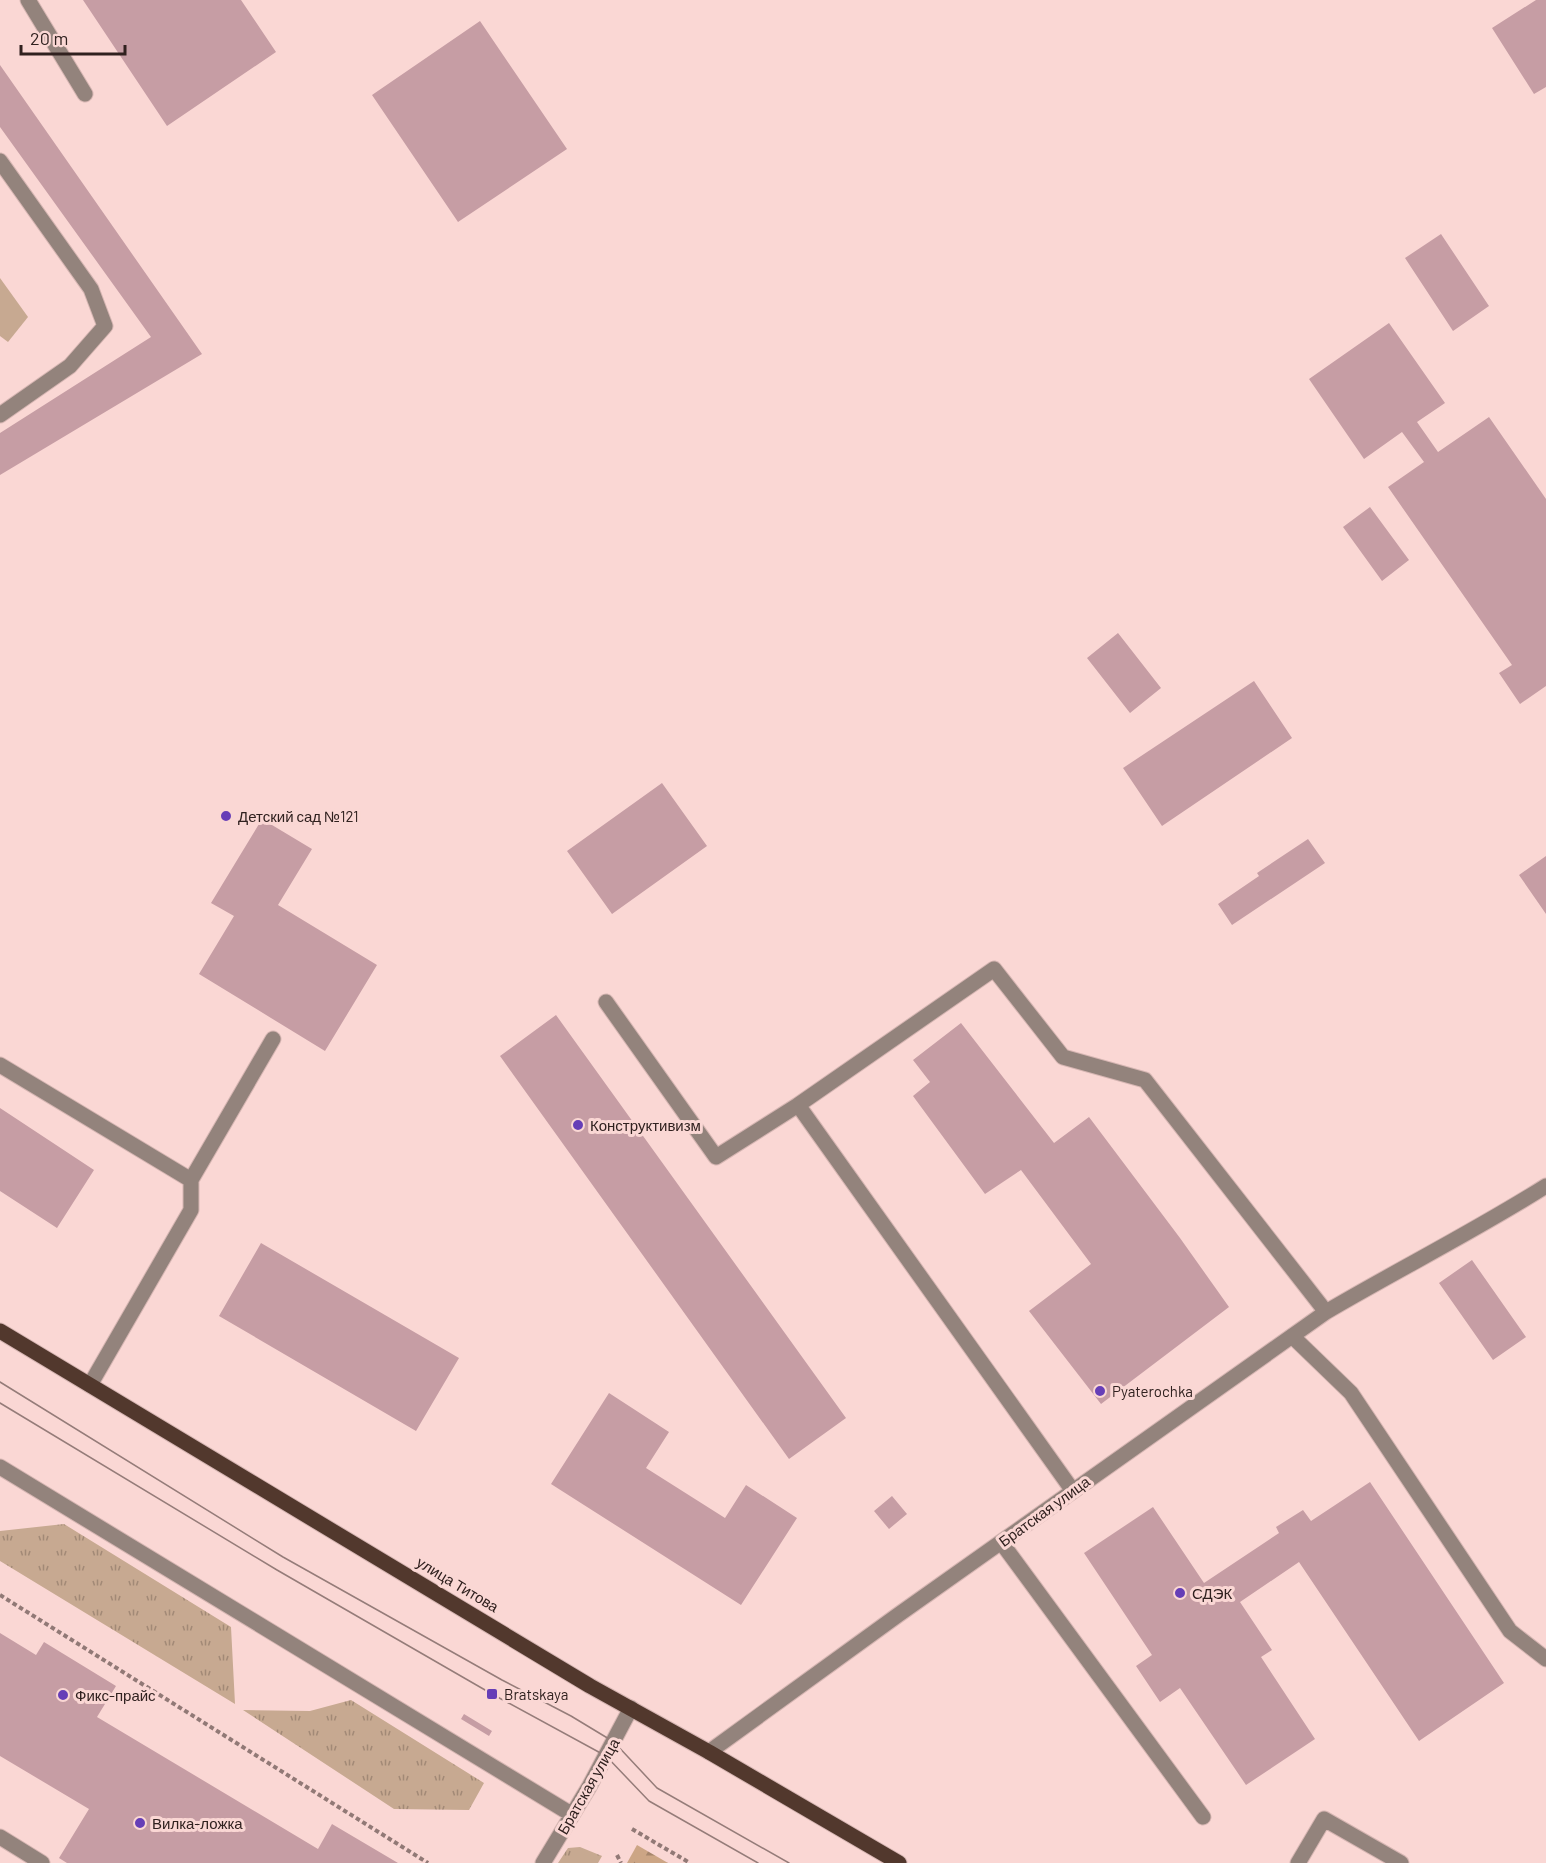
<svg xmlns="http://www.w3.org/2000/svg" width="1546" height="1863" font-family="Barlow,sans-serif">
<style>
.grass{fill:url(#grass-tufts)}
.forest{fill:url(#forest-firs)}
.green{fill:#c7a991}
.building{fill:#c69da4}
.lines{fill:none;stroke-linecap:round;stroke-linejoin:round}
.minor-casing{stroke:#d6b6b3;stroke-width:17}
.major-casing{stroke:#d6b6b3;stroke-width:17}
.path{stroke:#917976;stroke-width:4;stroke-dasharray:4.5 3;stroke-linecap:butt}
.minor{stroke:#93837c;stroke-width:15}
.major{stroke:#52382d;stroke-width:15}
.tram{stroke:#957c79;stroke-width:1.5}
.poi-dot{fill:#663eb7;stroke:#fad7d4;stroke-width:2}
.labels{text-anchor:middle;dominant-baseline:central;stroke-width:6;stroke-linejoin:round;paint-order:stroke}
.poi-label{font-size:15px;fill:#30211f;stroke:#fad7d4;text-anchor:start}
.street-label{font-size:15px;fill:#30211f;stroke:#fad7d4}
</style>
<defs>
<pattern id="grass-tufts" width="24" height="20" patternUnits="userSpaceOnUse" patternTransform="scale(1.5)"><rect width="24" height="20" fill="#c7a991"/><path d="M3 7l-1-3M5 7V3M7 7l1-3M15 17l-1-3M17 17v-4M19 17l1-3" fill="none" stroke="#a28976"/></pattern>
<pattern id="forest-firs" width="22" height="20" patternUnits="userSpaceOnUse" patternTransform="scale(1.5)"><rect width="22" height="20" fill="#cca585"/><path d="M5 1l3.5 6h-7zM16 11l3.5 6h-7z" fill="#a6866c"/></pattern>
</defs>
<rect width="100%" height="100%" fill="#fad7d4"/>
<path class="grass" d="M64,1524L231,1627L235,1704L0,1561V1531Z
M351,1700L484,1783L469,1810L394,1809L243,1710L310,1711Z
M580,1847L602,1856L598,1863H558L568,1848Z"/>
<path class="forest" d="M637,1845L668,1863H627Z"/>
<path class="green" d="M0,278L28,317L8,342L0,336Z"/>
<path class="building" d="M83,0H241L276,52L167,126Z
M1536,0H1546V87L1534,94L1492,28Z
M480,21L567,149L458,222L372,95Z
M0,65L202,354L0,475V433L151,337L0,127Z
M1441,234L1489,306L1453,331L1405,258Z
M1389,323L1445,403L1417,422L1438,452L1489,417L1546,499V686L1520,704L1499,673L1512,665L1388,487L1424,462L1402,432L1364,459L1309,379Z
M1370,507L1409,560L1382,581L1343,527Z
M1118,633L1161,688L1130,713L1087,658Z
M1254,681L1292,738L1162,826L1123,768Z
M662,783L707,846L612,914L567,851Z
M262,819L312,849L278,905L377,965L325,1051L199,974L234,916L211,903Z
M1308,839L1325,863L1232,925L1218,904L1259,876L1257,873Z
M1546,856V914L1519,875Z
M556,1015L846,1418L789,1459L500,1056Z
M961,1023L1054,1143L1089,1117L1180,1238L1229,1307L1101,1404L1029,1311L1091,1264L1021,1170L985,1194L913,1096L930,1082L913,1060Z
M0,1108L94,1170L57,1228L0,1191Z
M261,1243L459,1358L416,1431L219,1316Z
M1472,1260L1526,1337L1493,1360L1439,1283Z
M609,1393L669,1432L646,1468L725,1518L746,1485L797,1518L741,1605L551,1484Z
M1370,1482L1504,1683L1419,1741L1299,1562L1240,1602L1272,1650L1261,1657L1315,1739L1246,1785L1180,1688L1160,1702L1136,1666L1152,1655L1084,1553L1153,1507L1204,1583L1279,1533L1276,1527L1303,1510L1311,1521Z
M892,1496L907,1514L889,1529L874,1511Z
M0,1633L36,1655L44,1642L116,1686L97,1717L318,1849L332,1824L398,1863H67L59,1858L89,1809L0,1756Z
M464,1714L492,1731L489,1736L461,1719Z"/>
<g class="lines">
<g class="minor-casing">
<path id="minor" d="M28,0L85,94
M0,161L91,289L105,326L70,366L0,415
M606,1002L716,1157L798,1105
M0,1065L191,1180V1210L90,1385
M191,1180L273,1039
M1292,1336L1351,1393L1510,1631L1546,1659
M0,1467L571,1814
M1073,1491L798,1105L994,969L1063,1057L1145,1080L1326,1312
M1001,1542L1203,1817
M709,1752L898,1615L1326,1312C1399,1269 1475,1231 1546,1186
M0,1837L42,1863
M543,1863L589,1787L631,1708
M1298,1863L1324,1819L1401,1863"/>
</g>
<g class="major-casing">
<path id="major" d="M0,1331L590,1686L709,1752L899,1863"/>
</g>
<path class="path" d="M0,1595L428,1863
M632,1829L690,1863
M617,1855L621,1863"/>
<use href="#minor" class="minor"/>
<use href="#major" class="major"/>
<path class="tram" d="M0,1382L283,1557L502,1680L571,1716L614,1742L657,1788L789,1863
M0,1403L277,1570L492,1694L606,1756L649,1801L758,1863"/>
</g>
<g class="poi-dot">
<circle cx="226" cy="816" r="6"/>
<circle cx="578" cy="1125" r="6"/>
<circle cx="1100" cy="1391" r="6"/>
<circle cx="1180" cy="1593" r="6"/>
<rect x="486" y="1688" width="12" height="12" rx="3"/>
<circle cx="63" cy="1695" r="6"/>
<circle cx="140" cy="1823" r="6"/>
</g>
<g class="labels">
<g class="poi-label">
<text x="238" y="816">Детский сад №121</text>
<text x="590" y="1125">Конструктивизм</text>
<text x="1112" y="1391">Pyaterochka</text>
<text x="1192" y="1593">СДЭК</text>
<text x="504" y="1694">Bratskaya</text>
<text x="75" y="1695">Фикс-прайс</text>
<text x="152" y="1823">Вилка-ложка</text>
</g>
<g class="street-label">
<text transform="translate(1044 1511) rotate(-36)">Братская улица</text>
<text transform="translate(458 1584) rotate(31)">улица Титова</text>
<text transform="translate(588 1786) rotate(-60)">Братская улица</text>
</g>
</g>
<path d="M21 45v9h104v-9" fill="none" stroke="#30211f" stroke-width="3"/>
<text x="30" y="45" font-size="18" fill="#30211f" stroke="#fad7d4" stroke-width="4.5" paint-order="stroke">20 m</text>
</svg>
